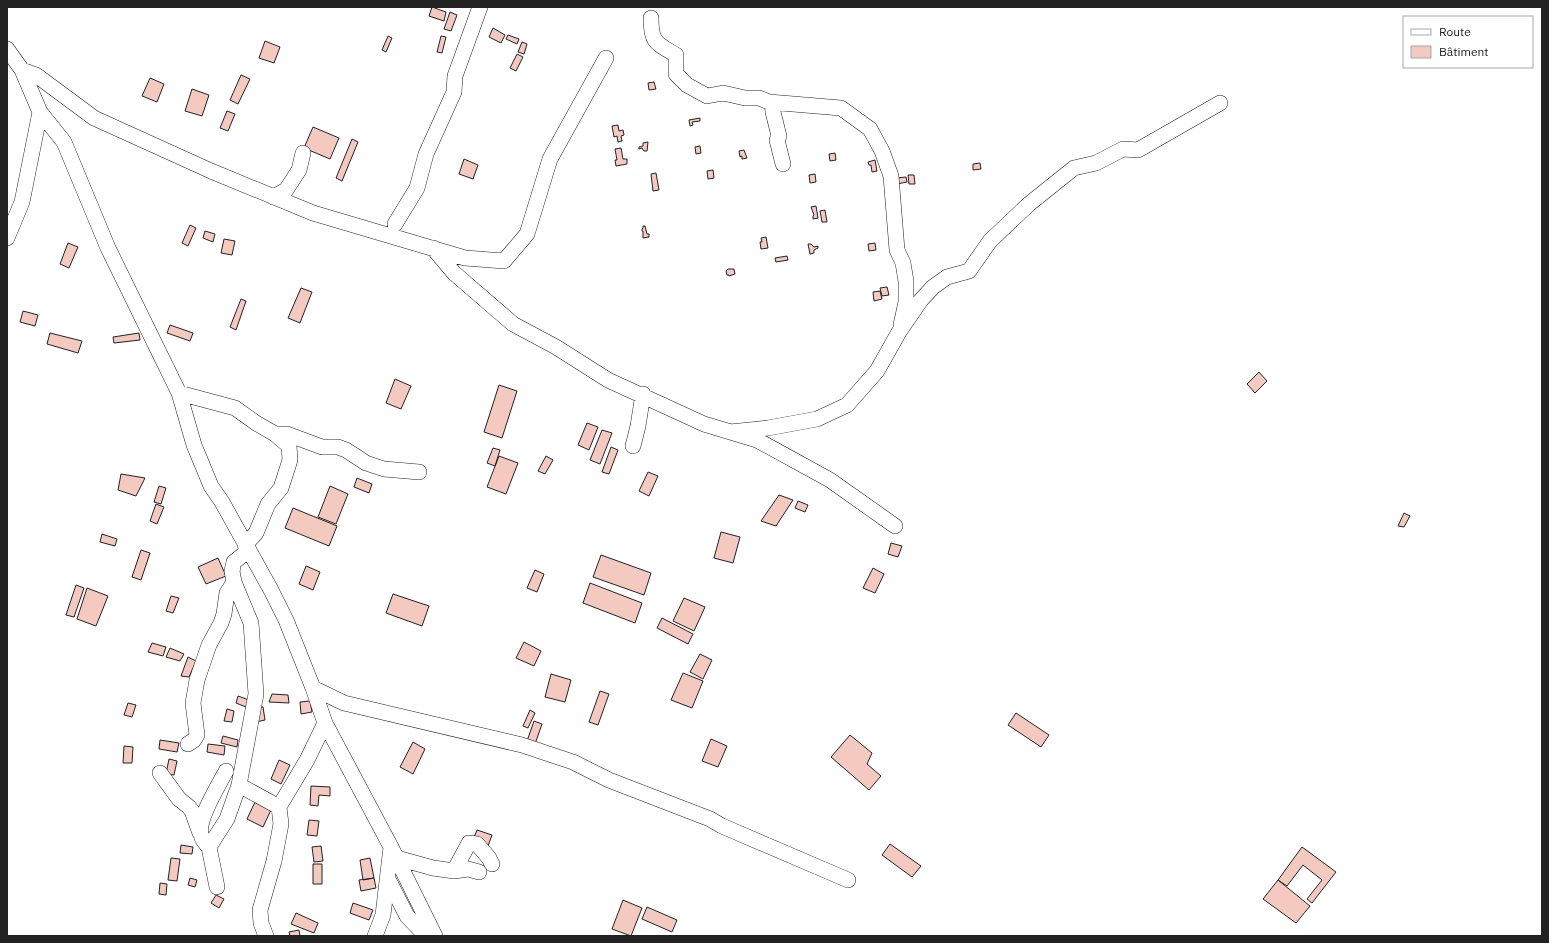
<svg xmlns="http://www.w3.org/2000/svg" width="1549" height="943" font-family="'IBM Plex Sans',sans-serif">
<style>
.building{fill:#f3c9c0;stroke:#222}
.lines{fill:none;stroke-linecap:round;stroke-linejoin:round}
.minor-casing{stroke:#222;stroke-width:16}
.minor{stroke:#fff;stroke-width:15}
</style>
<rect width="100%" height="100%" fill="#fff"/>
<path class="building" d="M432,7L446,12L444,21L429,16Z
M450,12L457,15L451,31L444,29Z
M493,28L505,35L501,43L489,37Z
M508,35L519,39L517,44L506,39Z
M388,36L392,38L386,52L382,50Z
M441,36L446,37L442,53L437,52Z
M265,41L280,47L274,63L259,58Z
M522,42L527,44L524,54L518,52Z
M517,54L523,57L516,71L510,68Z
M241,75L250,79L238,104L230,100Z
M150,78L164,84L157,102L142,96Z
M654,82L656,89L649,90L648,83Z
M192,89L209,95L202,116L185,111Z
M227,111L235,114L228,131L220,128Z
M700,118V121L692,122L693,125L690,126L689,120Z
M618,125L619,131L623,130L624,135L621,136L622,141L618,142L617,136L614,137L612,126Z
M313,127L339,138L330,159L304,148Z
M352,139L358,142L342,181L336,178Z
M648,142L647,151H644L642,148L639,149V147L643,146V143Z
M700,146L701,153L696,154L695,147Z
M621,148L623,159H627V164L616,166L615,160H617L615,149Z
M744,150L747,158L742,159V156L740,157L739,151Z
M835,153L836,160L830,161L829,154Z
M464,159L478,165L473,179L459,174Z
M875,160L877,171L872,172L871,165H869L868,162Z
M980,163L981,169L973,170V164Z
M713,170L714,178L708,179L707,171Z
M656,173L659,190L653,191L651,174Z
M815,174L816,182L810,183L809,175Z
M908,175H914L915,184H909Z
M906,177L907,182L897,184L896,178Z
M816,206L818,218L813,219V216L814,215L811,207Z
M825,210L827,222H822L820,211Z
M190,225L196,228L188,246L182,243Z
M643,226H645L647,234H649V237L643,238V231H642V229L643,228Z
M205,231L215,234L213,242L203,238Z
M766,237L768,248L761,249L760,242H762L761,238Z
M224,239L235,241L232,255L221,253Z
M68,243L78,247L69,268L60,264Z
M875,243L876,250L869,251L868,244Z
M808,244H811L814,247L818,246V248L814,250V253L810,254Z
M787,256L788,260L776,262L775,258Z
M728,269H734L735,274L729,276V275H727L726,271Z
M887,287L889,295L882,296L880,288Z
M301,288L312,292L300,323L288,318Z
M880,291L882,299L874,301L873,292Z
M241,299L246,301L236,330L230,327Z
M23,311L38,315L35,326L20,322Z
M170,325L193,333L190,341L167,333Z
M50,333L82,341L78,353L47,344Z
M139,333L140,340L114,343L113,337Z
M1259,372L1267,381L1255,393L1247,384Z
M395,379L411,386L401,409L386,403Z
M499,385L517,391L502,438L484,432Z
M587,423L598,427L589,450L578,445Z
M602,430L612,433L600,464L590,460Z
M611,447L618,450L609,474L602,472Z
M493,448L500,450L495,466L487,463Z
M499,456L518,463L506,494L487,487Z
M546,456L553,460L545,474L538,471Z
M648,472L658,476L649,496L639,491Z
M121,474L145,478L136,496L118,490Z
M357,478L372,484L369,493L354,487Z
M159,486L166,488L161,504L154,502Z
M330,486L348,494L336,524L318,517Z
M779,495L793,500L776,526L761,521Z
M798,501L808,505L805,512L795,508Z
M156,504L164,507L157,524L150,521Z
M293,508L337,526L329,546L285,528Z
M1404,513L1410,516L1404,527L1398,526Z
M721,532L740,537L733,563L714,558Z
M102,534L117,539L115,546L100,542Z
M891,543L902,546L898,557L888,554Z
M141,550L150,553L141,580L132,577Z
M601,555L651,573L644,595L593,577Z
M218,558L226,576L206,584L198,567Z
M306,566L320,572L313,590L299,584Z
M873,568L884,574L875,593L863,588Z
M535,570L544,574L537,592L527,588Z
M590,583L642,603L635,623L583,603Z
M76,585L84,588L74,617L66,615Z
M87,588L108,596L96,626L77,619Z
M393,594L429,606L422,626L386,613Z
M171,596L179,598L173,613L166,611Z
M684,598L705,607L694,631L673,621Z
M662,618L693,634L688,644L657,628Z
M524,642L541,651L534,666L516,658Z
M152,643L166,647L163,656L148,652Z
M170,648L184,654L180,661L166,657Z
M700,654L712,660L703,679L690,672Z
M188,657L196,661L189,677L181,676Z
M683,673L703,681L692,708L671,700Z
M551,674L571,680L565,702L545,697Z
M600,691L609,694L598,725L589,722Z
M272,694L288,695L289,703L269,702Z
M238,696L249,700L246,707L236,703Z
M310,701L312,712L301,714L300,702Z
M128,703L136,705L132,717L124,715Z
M257,707H263L265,720L256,722Z
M227,709L234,711L232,722L224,721Z
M530,710L535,713L528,728L523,726Z
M1016,713L1049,735L1041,747L1008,725Z
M534,721L542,724L535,744L527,741Z
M850,735L872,753L867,764L881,776L869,790L831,757Z
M223,736L238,740L237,747L221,743Z
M711,739L727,746L718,767L702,761Z
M160,740L179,743L177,752L159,749Z
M413,742L425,749L413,774L400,767Z
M208,744L225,746L224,755L207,752Z
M124,746L133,747L132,763H123Z
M169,759L177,761L174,775L166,774Z
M279,760L290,765L281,784L271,779Z
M311,786L330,787V796L319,795L318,806L310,805Z
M255,802L271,810L263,827L247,819Z
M309,820L319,821L317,836L307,835Z
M477,830L492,835L488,846L473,840Z
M890,844L921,866L912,877L882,855Z
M181,845L193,847L192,854L180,853Z
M321,846L323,861L314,862L312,847Z
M1302,847L1336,872L1312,903L1307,899L1322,880L1303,865L1287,886L1278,880Z
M171,858L180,859L177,881L168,880Z
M370,858L374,878L363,880L360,860Z
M313,864H322V884H313Z
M190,878L197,880L195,887L188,885Z
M374,878L376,888L361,891L359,880Z
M1278,880L1310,906L1296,923L1263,899Z
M160,883L167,884L166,895L159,894Z
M216,895L224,899L219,908L211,903Z
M623,900L642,908L631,936L612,929Z
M353,903L373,910L369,920L350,913Z
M647,907L677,920L672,932L642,919Z
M296,913L318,923L314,933L291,924Z
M299,930L300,936H290L289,932Z"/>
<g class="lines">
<g class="minor-casing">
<path id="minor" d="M651,18C651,43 656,43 676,55V74L687,85L707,96L723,93L745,98H759L769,102L841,108L870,129L882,151L891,176L897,250L903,263L906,281V302L901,325
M7,49L22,70L40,112L64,142L108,248L179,393L194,445L211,486L222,502L271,590L286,620L313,688L325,723L391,847L435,936
M22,70L36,75L94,118L211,171L313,213L465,258L504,261L527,234L550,159L606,58
M772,102L773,112L779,136L777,140L783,164
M273,197L286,190L299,170L303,153
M395,224L417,188L426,154L454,92L455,76L480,7
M7,238L22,202L40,112
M433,248L454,273L513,324L556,347L608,380L704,424L757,440L830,480L895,526
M179,393L235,408L256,423L275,434L289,446L290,460L281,488L268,504L256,533L245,545
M730,432L768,428L817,419L847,405L877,371L899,332L921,300L933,287L947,277L969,271L990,241L1029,204L1074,168L1096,163L1123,149L1138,150L1220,103
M275,434H287L322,447H338L346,450L366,463L384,469L419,472
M633,446L638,426L643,394
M313,688L344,703L522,745L573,762L609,780L710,819L722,826L848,880
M188,744L194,740L197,735L193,703L197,680L209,645L221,623L224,614L227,593L234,582
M160,773L179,799L189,807L192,811L200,833
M239,785L279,807
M209,847C205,843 202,840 201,834C197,819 219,785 226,771
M397,858L433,868L454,871L468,869L479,872
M454,871L469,843L477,844L489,858L492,864
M388,879L407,916L426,936
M217,887L209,847L227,819L239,785L256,694L251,623L234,582L232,571L234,562L249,550
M266,936L261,923L260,910L274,861L281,824L279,807L307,760L325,723
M375,936L383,915L391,847"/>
</g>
<use href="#minor" class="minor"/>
</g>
<rect width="1549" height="943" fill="none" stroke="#222222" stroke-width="16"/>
<rect x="1403" y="16" width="130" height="52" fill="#ffffff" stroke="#a7a7a7"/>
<rect x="1411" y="29" width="20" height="6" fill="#ffffff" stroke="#a7a7a7"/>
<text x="1439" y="36" font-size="12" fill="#222222">Route</text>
<rect x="1411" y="46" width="20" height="12" fill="#f3c9c0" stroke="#a7a7a7"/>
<text x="1439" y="56" font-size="12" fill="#222222">Bâtiment</text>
</svg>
